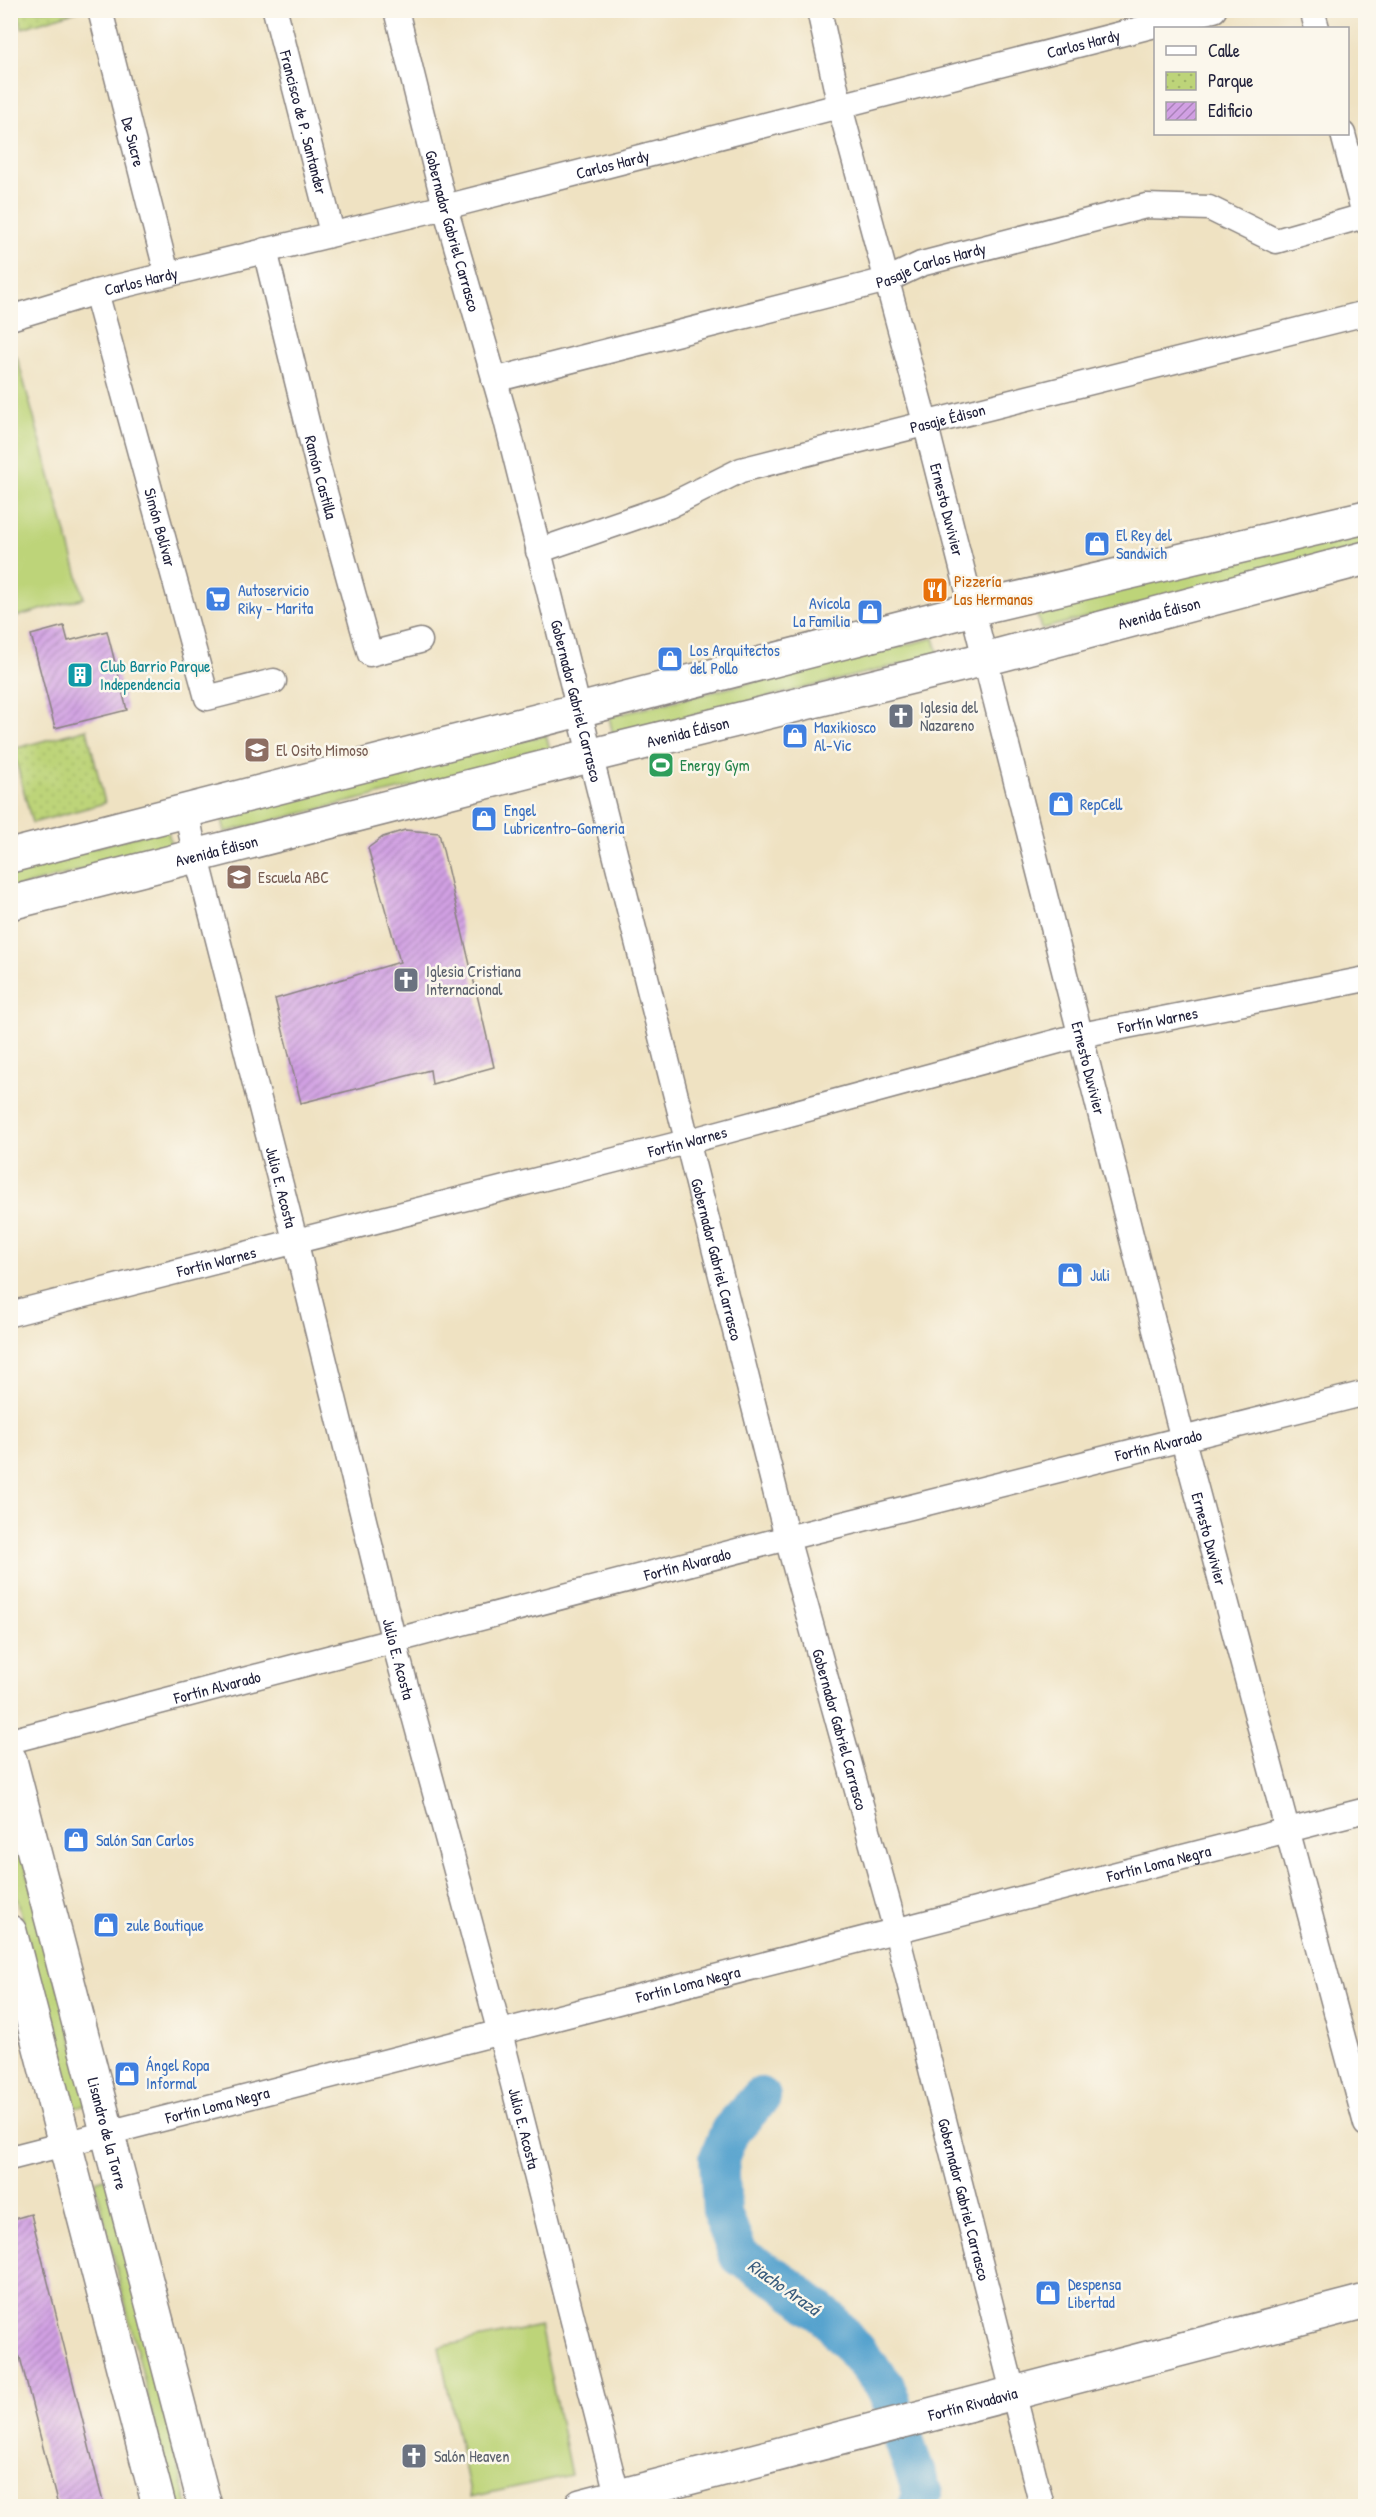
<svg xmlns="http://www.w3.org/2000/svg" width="1376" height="2517" font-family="'Patrick Hand',sans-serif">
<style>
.grass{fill:#bdd479;stroke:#707b5a;stroke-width:1.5}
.park{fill:url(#park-dots);stroke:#707b5a;stroke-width:1.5}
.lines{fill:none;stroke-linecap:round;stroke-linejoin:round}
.river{stroke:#55a2ce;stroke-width:40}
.building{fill:url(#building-hatch)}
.street-casing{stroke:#88827e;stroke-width:27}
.secondary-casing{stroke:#88827e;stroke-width:36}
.street{stroke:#fff;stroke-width:24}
.secondary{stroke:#fff;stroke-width:33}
.labels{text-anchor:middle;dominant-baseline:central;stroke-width:5;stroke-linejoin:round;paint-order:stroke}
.street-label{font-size:16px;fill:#22223b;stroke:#fbf7ec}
.shop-label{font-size:16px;fill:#366cbe;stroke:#fbf7ec;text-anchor:start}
.food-label{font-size:16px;fill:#c56008;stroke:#fbf7ec;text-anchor:start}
.culture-label{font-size:16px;fill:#0d838f;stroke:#fbf7ec;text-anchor:start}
.worship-label{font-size:16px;fill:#5b616d;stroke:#fbf7ec;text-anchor:start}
.education-label{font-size:16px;fill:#785e54;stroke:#fbf7ec;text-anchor:start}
.leisure-label{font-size:16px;fill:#27864d;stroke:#fbf7ec;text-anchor:start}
.water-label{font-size:18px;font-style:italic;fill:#395c7d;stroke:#fbf7ec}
</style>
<defs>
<pattern id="park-dots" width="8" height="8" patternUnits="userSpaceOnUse" patternTransform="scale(1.5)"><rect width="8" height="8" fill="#bdd479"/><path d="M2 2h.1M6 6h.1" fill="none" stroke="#a2b66a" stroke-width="1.8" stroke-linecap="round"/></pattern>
<pattern id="building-hatch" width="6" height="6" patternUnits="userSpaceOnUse" patternTransform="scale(1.5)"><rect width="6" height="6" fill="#d1a0e3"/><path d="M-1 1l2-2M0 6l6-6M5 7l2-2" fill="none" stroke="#a982b9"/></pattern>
</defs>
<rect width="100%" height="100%" fill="#fbf7ec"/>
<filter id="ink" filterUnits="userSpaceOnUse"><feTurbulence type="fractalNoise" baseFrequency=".0167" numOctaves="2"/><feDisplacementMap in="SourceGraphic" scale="12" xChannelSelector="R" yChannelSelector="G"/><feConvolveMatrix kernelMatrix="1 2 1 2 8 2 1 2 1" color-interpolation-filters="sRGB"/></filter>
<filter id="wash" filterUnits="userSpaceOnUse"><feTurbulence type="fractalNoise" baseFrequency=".008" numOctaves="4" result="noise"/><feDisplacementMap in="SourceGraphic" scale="24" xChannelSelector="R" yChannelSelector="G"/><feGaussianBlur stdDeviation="1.35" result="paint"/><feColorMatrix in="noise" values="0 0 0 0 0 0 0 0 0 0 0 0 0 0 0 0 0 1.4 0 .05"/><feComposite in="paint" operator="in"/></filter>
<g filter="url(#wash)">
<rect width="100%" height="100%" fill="#efe2c2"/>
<path class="grass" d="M17,357L84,598L11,618L10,359Z
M1365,527V546L1041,629L1036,611Z
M934,638L939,655L613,735L609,717Z
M546,735L551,753L225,832L221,814Z
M167,828L172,846L11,889V870Z
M10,1808L90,2104L73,2108L11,1876Z
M108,2177L188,2506H175L95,2181Z
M540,2326L571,2475L471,2497L439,2347Z"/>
<path class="park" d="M17,10H78V11L22,28Z
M87,729L105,803L32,823L13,749Z"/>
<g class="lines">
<path class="river" d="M761,2097L730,2131L719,2158L722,2213L739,2256L780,2280L831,2321L885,2386L891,2402
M904,2441L923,2494L918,2506"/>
</g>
<g id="blocks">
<path class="building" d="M64,626L68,641L107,631L127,710L55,728L31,635Z
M405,830L439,833L494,1067L432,1084L430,1070L301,1103L275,999L400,962L368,848L383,837Z
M31,2214L104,2506H58L20,2357L10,2359V2220Z"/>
</g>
</g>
<g filter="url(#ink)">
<use href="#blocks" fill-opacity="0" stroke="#88827e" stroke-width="1.5"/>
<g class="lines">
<g class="street-casing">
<g id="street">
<path id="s1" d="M100,10L167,274"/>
<path id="s2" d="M275,10L332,233"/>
<path id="s3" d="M396,10L445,207L505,416L787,1538L896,1931L1042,2506"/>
<path id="s4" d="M819,10L840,107L925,422L1183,1440L1366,2124"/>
<path d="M1312,10L1317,28"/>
<path d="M1343,134L1366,222"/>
<path id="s5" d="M265,250L318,467L370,654L420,641"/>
<path id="s6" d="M96,292L207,698L274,681"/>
<path id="s7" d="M10,318L96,292L445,207L1214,10"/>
<path id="s8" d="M494,380L887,280L921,264L1146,206L1209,208L1276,241L1364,216"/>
<path id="s9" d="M538,551L669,506L741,470L1366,313"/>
<path id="s10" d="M187,811L191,834L295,1240L394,1642L500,2033L620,2506"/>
<path id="s11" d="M10,1314L686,1142L1081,1035L1366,979"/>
<path id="s12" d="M10,1741L787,1538L1366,1393"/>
<path id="s13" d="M10,2158L1366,1810"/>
</g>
</g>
<g class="secondary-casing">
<g id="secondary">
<path d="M10,856L973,609L1366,517"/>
<path id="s14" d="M10,903L589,756L985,659L1366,558"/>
<path id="s15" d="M10,1760L205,2506"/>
<path d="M10,1932L159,2506"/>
<path id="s16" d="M581,2506L1366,2301"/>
</g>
</g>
<use href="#street" class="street"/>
<use href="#secondary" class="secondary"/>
</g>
</g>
<defs>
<g id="shop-square" transform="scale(1.35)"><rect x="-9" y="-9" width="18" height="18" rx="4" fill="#3f7fe0" stroke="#fbf7ec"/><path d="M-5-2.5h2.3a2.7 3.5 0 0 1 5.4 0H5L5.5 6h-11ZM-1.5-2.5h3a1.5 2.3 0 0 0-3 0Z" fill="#fff"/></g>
<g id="restaurant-square" transform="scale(1.35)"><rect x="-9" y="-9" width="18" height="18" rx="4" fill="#e8710a" stroke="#fbf7ec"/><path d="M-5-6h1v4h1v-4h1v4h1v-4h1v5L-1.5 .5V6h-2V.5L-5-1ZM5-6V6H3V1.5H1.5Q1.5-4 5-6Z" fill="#fff"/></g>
<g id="supermarket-square" transform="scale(1.35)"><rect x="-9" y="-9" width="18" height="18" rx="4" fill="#3f7fe0" stroke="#fbf7ec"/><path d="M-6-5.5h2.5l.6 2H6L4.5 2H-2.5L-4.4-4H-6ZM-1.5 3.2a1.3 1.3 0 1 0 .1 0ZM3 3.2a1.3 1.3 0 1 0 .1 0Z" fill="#fff"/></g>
<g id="building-square" transform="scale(1.35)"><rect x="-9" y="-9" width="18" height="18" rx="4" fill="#0f9aa8" stroke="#fbf7ec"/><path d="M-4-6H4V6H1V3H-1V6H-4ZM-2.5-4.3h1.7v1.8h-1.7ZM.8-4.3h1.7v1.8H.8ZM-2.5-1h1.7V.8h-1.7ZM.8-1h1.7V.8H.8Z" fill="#fff"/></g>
<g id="church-square" transform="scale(1.35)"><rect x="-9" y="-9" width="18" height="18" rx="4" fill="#6b7280" stroke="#fbf7ec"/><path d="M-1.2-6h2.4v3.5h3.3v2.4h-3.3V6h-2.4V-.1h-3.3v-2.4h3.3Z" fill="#fff"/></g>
<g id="school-square" transform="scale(1.35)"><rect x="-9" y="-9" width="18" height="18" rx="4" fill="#8d6e63" stroke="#fbf7ec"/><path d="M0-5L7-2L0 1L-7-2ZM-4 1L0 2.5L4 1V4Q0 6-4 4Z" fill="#fff"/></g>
<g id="stadium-square" transform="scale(1.35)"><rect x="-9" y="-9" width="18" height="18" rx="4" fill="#2e9e5b" stroke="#fbf7ec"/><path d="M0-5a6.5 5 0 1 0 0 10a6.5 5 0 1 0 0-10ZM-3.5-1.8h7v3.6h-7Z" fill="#fff"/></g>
</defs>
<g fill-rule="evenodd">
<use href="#shop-square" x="1097" y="544"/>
<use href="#restaurant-square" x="935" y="590"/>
<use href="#supermarket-square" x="218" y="599"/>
<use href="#shop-square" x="870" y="612"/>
<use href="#shop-square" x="670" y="659"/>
<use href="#building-square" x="80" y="675"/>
<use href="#church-square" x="901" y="716"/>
<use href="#shop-square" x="795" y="736"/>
<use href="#school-square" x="257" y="750"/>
<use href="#stadium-square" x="661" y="765"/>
<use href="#shop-square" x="1061" y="804"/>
<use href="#shop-square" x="484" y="819"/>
<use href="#school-square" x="239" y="877"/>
<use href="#church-square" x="406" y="980"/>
<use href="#shop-square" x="1070" y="1275"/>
<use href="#shop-square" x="76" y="1840"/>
<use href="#shop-square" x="106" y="1925"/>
<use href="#shop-square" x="127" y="2074"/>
<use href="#shop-square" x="1048" y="2293"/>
<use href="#church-square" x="414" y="2456"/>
</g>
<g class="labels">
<g class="street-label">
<text stroke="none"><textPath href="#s7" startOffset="1108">Carlos Hardy</textPath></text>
<text stroke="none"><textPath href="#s2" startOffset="116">Francisco de P. Santander</textPath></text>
<text stroke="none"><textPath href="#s1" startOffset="136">De Sucre</textPath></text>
<text stroke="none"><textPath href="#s7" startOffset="622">Carlos Hardy</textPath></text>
<text stroke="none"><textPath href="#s3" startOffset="228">Gobernador Gabriel Carrasco</textPath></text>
<text stroke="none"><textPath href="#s8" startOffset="452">Pasaje Carlos Hardy</textPath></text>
<text stroke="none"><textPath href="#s7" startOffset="136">Carlos Hardy</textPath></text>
<text stroke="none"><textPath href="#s9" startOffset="432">Pasaje Édison</textPath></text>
<text stroke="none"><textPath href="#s5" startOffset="234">Ramón Castilla</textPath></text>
<text stroke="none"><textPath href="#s4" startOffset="516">Ernesto Duvivier</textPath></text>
<text stroke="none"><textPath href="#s6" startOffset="244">Simón Bolívar</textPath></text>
<text stroke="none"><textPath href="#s14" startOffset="1185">Avenida Édison</textPath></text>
<text stroke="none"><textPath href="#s3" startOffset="714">Gobernador Gabriel Carrasco</textPath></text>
<text stroke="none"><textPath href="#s14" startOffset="699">Avenida Édison</textPath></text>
<text stroke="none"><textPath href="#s14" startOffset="213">Avenida Édison</textPath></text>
<text stroke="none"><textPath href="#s11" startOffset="1185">Fortín Warnes</textPath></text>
<text stroke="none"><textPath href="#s4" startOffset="1092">Ernesto Duvivier</textPath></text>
<text stroke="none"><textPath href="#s11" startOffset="699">Fortín Warnes</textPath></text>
<text stroke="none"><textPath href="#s10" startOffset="388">Julio E. Acosta</textPath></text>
<text stroke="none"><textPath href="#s3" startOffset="1290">Gobernador Gabriel Carrasco</textPath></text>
<text stroke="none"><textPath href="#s11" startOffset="213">Fortín Warnes</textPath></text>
<text stroke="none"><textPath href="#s12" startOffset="1186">Fortín Alvarado</textPath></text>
<text stroke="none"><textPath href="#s4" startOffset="1578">Ernesto Duvivier</textPath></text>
<text stroke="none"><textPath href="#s12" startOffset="700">Fortín Alvarado</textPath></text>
<text stroke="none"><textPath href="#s10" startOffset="874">Julio E. Acosta</textPath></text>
<text stroke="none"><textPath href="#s12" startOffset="214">Fortín Alvarado</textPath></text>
<text stroke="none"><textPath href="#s3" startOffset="1776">Gobernador Gabriel Carrasco</textPath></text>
<text stroke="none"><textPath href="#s13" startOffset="1186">Fortín Loma Negra</textPath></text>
<text stroke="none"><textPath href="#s13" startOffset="700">Fortín Loma Negra</textPath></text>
<text stroke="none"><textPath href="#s13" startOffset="214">Fortín Loma Negra</textPath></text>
<text stroke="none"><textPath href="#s10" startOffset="1360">Julio E. Acosta</textPath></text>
<text stroke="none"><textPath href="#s15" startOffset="386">Lisandro de la Torre</textPath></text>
<text stroke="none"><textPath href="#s3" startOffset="2262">Gobernador Gabriel Carrasco</textPath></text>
<text stroke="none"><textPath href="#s16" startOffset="405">Fortín Rivadavia</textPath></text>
</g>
<g class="shop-label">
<text x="1116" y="535">El Rey del<tspan x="1116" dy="18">Sandwich</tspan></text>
<text x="238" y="590">Autoservicio<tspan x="238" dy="18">Riky - Marita</tspan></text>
<text x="850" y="603" text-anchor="end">Avícola<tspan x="850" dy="18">La Familia</tspan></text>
<text x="690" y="650">Los Arquitectos<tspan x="690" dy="18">del Pollo</tspan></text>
<text x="814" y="727">Maxikiosco<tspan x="814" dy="18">Al-Vic</tspan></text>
<text x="1080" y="804">RepCell</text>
<text x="504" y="810">Engel<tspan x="504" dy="18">Lubricentro-Gomeria</tspan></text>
<text x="1090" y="1275">Juli</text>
<text x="96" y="1840">Salón San Carlos</text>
<text x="126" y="1925">zule Boutique</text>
<text x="146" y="2065">Ángel Ropa<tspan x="146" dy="18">Informal</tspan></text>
<text x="1068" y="2284">Despensa<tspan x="1068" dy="18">Libertad</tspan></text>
</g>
<g class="food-label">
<text x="954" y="581">Pizzería<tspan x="954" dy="18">Las Hermanas</tspan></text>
</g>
<g class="culture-label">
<text x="100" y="666">Club Barrio Parque<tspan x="100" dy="18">Independencia</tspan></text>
</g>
<g class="worship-label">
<text x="920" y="707">Iglesia del<tspan x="920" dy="18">Nazareno</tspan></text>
<text x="426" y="971">Iglesia Cristiana<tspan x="426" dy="18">Internacional</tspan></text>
<text x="434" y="2456">Salón Heaven</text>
</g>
<g class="education-label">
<text x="276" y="750">El Osito Mimoso</text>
<text x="258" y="877">Escuela ABC</text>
</g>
<g class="leisure-label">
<text x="680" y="765">Energy Gym</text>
</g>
<g class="water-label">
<text transform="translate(784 2287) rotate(35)">Riacho Arazá</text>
</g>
</g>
<rect width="1376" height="2517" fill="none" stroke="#fbf7ec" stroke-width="36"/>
<rect x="1154" y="27" width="195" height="108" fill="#fbf7ec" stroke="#a4a2a5" stroke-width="1.5"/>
<rect x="1166" y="46" width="30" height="9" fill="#ffffff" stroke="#a4a2a5" stroke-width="1.5"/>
<text x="1208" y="57" font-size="18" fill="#22223b">Calle</text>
<rect x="1166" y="72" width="30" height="18" fill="url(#park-dots)" stroke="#a4a2a5" stroke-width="1.5"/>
<text x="1208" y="87" font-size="18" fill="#22223b">Parque</text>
<rect x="1166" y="102" width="30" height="18" fill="url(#building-hatch)" stroke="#a4a2a5" stroke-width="1.5"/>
<text x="1208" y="117" font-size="18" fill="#22223b">Edificio</text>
</svg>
